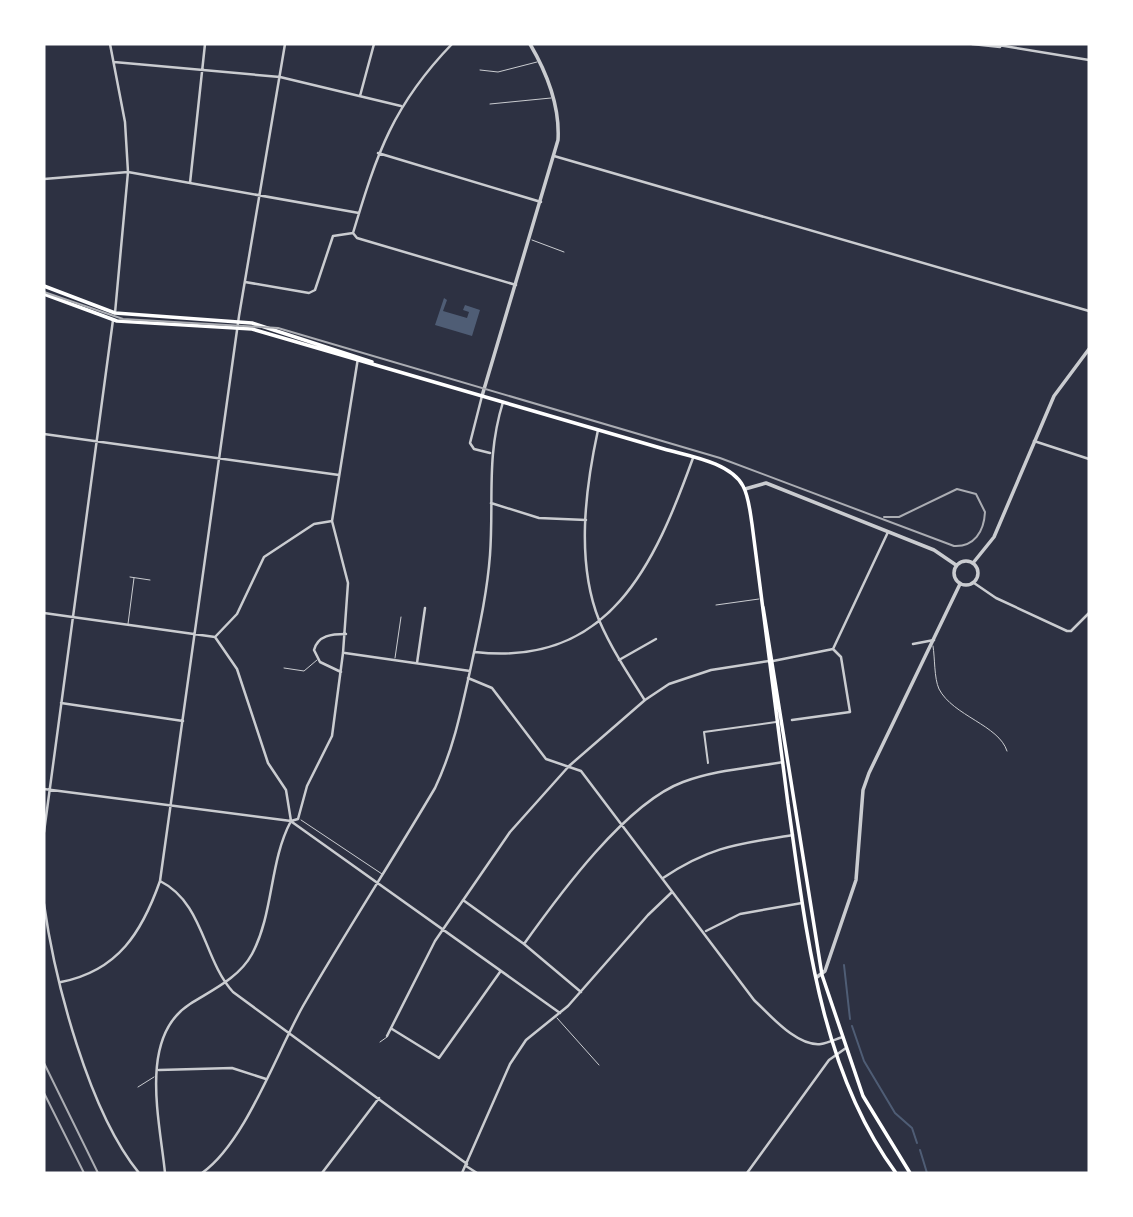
<svg xmlns="http://www.w3.org/2000/svg" width="1133" height="1217" font-family="Lora,serif">
<style>
.water{fill:#4f5d75}
.lines{fill:none;stroke-linecap:round;stroke-linejoin:round}
.stream{stroke:#4f5d75;stroke-width:2}
.service{stroke:#caccd0;stroke-width:1}
.pedestrian{stroke:#caccd0;stroke-width:2}
.minor{stroke:#caccd0;stroke-width:2.5}
.tertiary{stroke:#caccd0;stroke-width:3.5}
.secondary{stroke:#fff;stroke-width:3.5}
.tram{stroke:#abadb3;stroke-width:2}
.rail{stroke:#abadb3;stroke-width:2}
</style>
<rect width="100%" height="100%" fill="#2d3142"/>
<path class="water" d="M444,298L447,300L443,311L467,318L469,312L463,310L465,305L480,310L472,336L435,325Z"/>
<g class="lines">
<path class="stream" d="M844,965L850,1019
M852,1026L864,1061L895,1113L912,1128L917,1143
M920,1150L927,1173"/>
<path class="service" d="M480,70L498,72L537,62
M490,104L551,98
M532,240L564,252
M130,577L150,580
M716,605L759,599
M128,624L134,578
M933,646C935,658 934,678 939,689C953,716 999,725 1007,751
M395,658L401,617
M284,668L304,671L317,660
M301,820L382,874
M557,1018L599,1065
M380,1042L387,1037
M138,1087L154,1077"/>
<path class="pedestrian" d="M708,763L704,732L776,722"/>
<path class="minor" d="M110,44L125,122L128,172L115,313
M972,44L1000,47
M992,44L1089,60
M114,62L280,77L401,106
M360,96L374,44
M378,153L541,202
M554,156L1089,311
M44,179L128,172L359,213
M190,183L205,44
M353,233L357,238L516,285
M245,282L309,293L315,290L333,236L353,233C377,153 393,105 452,44
M482,396L470,443L474,449L490,453
M598,430C585,490 576,562 599,620C611,648 628,674 644,699
M44,434L339,475
M1034,441L1089,459
M491,503L539,518L586,520
M974,583L996,598L1067,631H1071L1089,613
M44,613L215,637
M215,637L237,669L268,763L286,790L291,821
M215,637L237,614L264,557L314,524L332,521
M913,644L934,640
M475,652C610,668 655,563 693,458
M345,653L470,671
M619,660L656,639
M773,661L833,649L888,532
M417,663L425,608
M341,672L320,662L314,650C318,635 332,634 346,634
M468,678L492,688L546,759L581,771L754,1000C770,1015 797,1047 821,1044C828,1043 836,1039 843,1037
M61,703L183,721
M792,720L850,712L841,657L833,649
M44,789L291,821
M292,822L560,1013
M44,832L113,320
M663,878C711,846 738,844 793,835
M160,881C204,903 203,959 233,992L467,1164
M463,900L524,944L581,992
M44,904C55,982 89,1112 139,1173
M706,931L740,914L802,903
M524,944C559,895 626,803 683,782C715,770 749,768 783,762
M61,982C118,971 142,932 160,881L239,316L285,44
M392,1029L439,1058L500,972
M387,1036L435,941L510,832L569,766L645,700L669,684L711,670L769,661
M159,1070L232,1068L266,1079
M466,1166L477,1173
M165,1173C160,1121 138,1037 190,1004C212,990 239,978 252,954C274,913 269,862 291,821L298,819L307,786L332,736L343,653L348,583L332,521L358,358
M202,1173C245,1143 276,1054 303,1006C345,933 392,861 435,788C453,750 461,712 470,671C478,633 487,595 490,555C494,500 486,457 503,402
M322,1173L379,1098
M462,1173L510,1064L526,1040L568,1006L648,915L672,892
M747,1173L829,1060L846,1048"/>
<path class="tertiary" d="M482,396L558,140C560,106 547,73 530,44
M745,489L766,483L934,550L956,565
M954 573a12 12 0 1 1 24 0a12 12 0 1 1-24 0Z
M973,563L994,537L1054,396L1089,349
M817,977L825,971L856,880L863,790L869,773L960,584"/>
<path class="secondary" d="M44,286L115,313L252,323L372,362
M44,294L117,321L252,329L664,449C688,456 730,462 743,486C749,497 750,512 752,524C764,618 776,711 788,804C806,928 819,1069 896,1173
M763,607L822,975L863,1096L910,1173"/>
<path class="tram" d="M972,44H988
M44,292L123,319L278,328L720,458L954,546C974,547 984,532 985,512L976,494L957,489L899,517H884"/>
<path class="rail" d="M44,1063L98,1173
M44,1093L84,1173"/>
</g>
<rect width="1133" height="1217" fill="none" stroke="#ffffff" stroke-width="91"/>
</svg>
